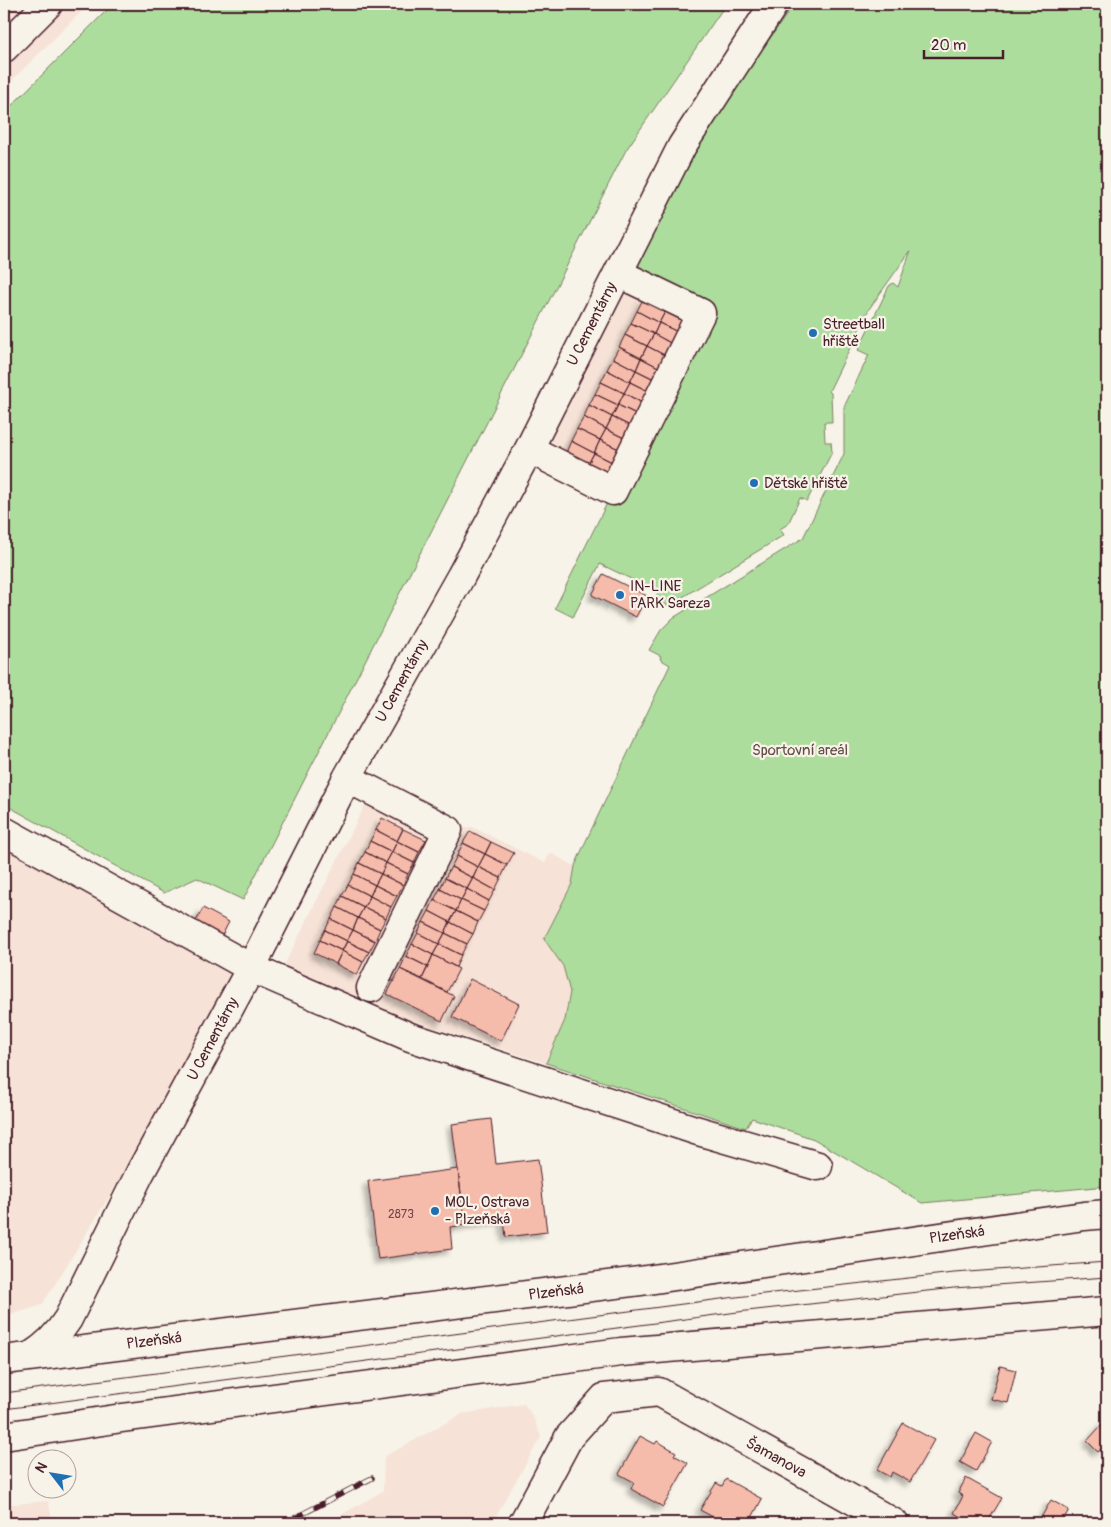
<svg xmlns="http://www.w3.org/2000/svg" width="1111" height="1527" font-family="Pangolin,sans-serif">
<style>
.built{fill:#f6e2d6}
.green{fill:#addd9d;stroke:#7c7e64}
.building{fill:#f5bcab;stroke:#4a1f2b;filter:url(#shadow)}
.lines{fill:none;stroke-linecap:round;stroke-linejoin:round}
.minor-casing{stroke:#4a1f2b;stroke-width:31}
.major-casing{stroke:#4a1f2b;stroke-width:31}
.minor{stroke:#f7f3e8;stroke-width:28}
.major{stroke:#f7f3e8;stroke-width:28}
.tram{stroke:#4a1f2b;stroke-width:1}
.rail-casing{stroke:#4a1f2b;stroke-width:5.5}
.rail{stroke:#f7f3e8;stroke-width:4;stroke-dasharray:11;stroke-linecap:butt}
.poi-dot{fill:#1f6fb2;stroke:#f7f3e8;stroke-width:2}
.labels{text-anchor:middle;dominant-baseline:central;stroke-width:4.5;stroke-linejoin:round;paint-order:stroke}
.number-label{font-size:12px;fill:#75464b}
.street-label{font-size:15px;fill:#4a1f2b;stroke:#f7f3e8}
.poi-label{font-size:15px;fill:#4a1f2b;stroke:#f7f3e8;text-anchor:start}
.park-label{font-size:15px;fill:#634e48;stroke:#f7f3e8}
</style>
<defs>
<filter id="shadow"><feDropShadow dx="-4.5" dy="4.5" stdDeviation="2.5" flood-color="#0004"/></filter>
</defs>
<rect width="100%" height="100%" fill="#f7f3e8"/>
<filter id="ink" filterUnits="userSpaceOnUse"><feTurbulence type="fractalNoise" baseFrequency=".02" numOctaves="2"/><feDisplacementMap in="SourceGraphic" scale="10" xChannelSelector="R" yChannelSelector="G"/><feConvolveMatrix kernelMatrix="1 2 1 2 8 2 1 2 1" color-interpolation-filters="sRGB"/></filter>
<g filter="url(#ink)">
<path class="built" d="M4,4H89L4,88Z
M633,266L712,305L623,484L529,449Z
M366,803L448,830L472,827L545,863L550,853L575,866L572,884L544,939L563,966L570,992L565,1020L546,1063L396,1016L282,970Z
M4,823L251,968L42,1305L4,1317Z
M524,1404L533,1417L541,1437L492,1523H327L383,1491L384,1457L462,1414Z
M48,1501L53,1523H4V1505Z"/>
<path class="green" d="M113,4H726L626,150L243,900L197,878L164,893L4,804V113Z
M794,4H1107V1186L922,1203L814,1139L752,1118L746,1128L546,1063L565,1020L570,992L563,966L544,939L572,884L575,866L585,843L670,665L660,659L661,656L649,650L661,630L673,618L803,538L844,454V407L869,355L858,350L889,286L893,283L898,287L911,250L869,309L829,391L831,393L832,422H824L825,442H831L832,452L807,501L800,498L788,524L780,529L784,535L668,606L655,600L658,592L600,564L573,617L555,608L613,491L667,397L712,305L633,266L689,154Z"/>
<path class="building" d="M643,299L666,310L659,323L637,311Z
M666,310L688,321L682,334L659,323Z
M637,311L659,323L654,334L631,323Z
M631,323L654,334L647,346L625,335Z
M659,323L682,334L676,346L654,334Z
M654,334L676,346L670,358L647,346Z
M625,335L647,346L641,358L619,347Z
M647,346L670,358L664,370L641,358Z
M619,347L641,358L636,370L613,358Z
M613,358L636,370L630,382L607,370Z
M641,358L664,370L658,381L636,370Z
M607,370L630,382L624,393L601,382Z
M636,370L658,381L652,393L630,382Z
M601,382L624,393L618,405L595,394Z
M630,382L652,393L646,405L624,393Z
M624,393L646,405L640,416L618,405Z
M595,394L618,405L612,417L589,405Z
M589,405L612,417L606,429L584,417Z
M618,405L640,416L634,428L612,417Z
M584,417L606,429L600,440L577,429Z
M612,417L634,428L628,440L606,429Z
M577,429L600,440L594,453L571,441Z
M606,429L628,440L623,451L600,440Z
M600,440L623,451L616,464L594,453Z
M571,441L594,453L587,466L565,455Z
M594,453L616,464L610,478L587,466Z
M603,574L647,596L636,617L592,595Z
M382,818L403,829L397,841L376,830Z
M403,829L426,840L419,852L397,841Z
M376,830L397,841L392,852L370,841Z
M470,831L491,842L485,854L463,843Z
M370,841L392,852L386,863L365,852Z
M397,841L419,852L414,863L392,852Z
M491,842L514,853L507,865L485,854Z
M463,843L485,854L478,867L457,856Z
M365,852L386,863L381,874L359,863Z
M392,852L414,863L408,874L386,863Z
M485,854L507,865L501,878L478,867Z
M457,856L478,867L473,878L451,867Z
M359,863L381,874L375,885L354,874Z
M386,863L408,874L403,885L381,874Z
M451,867L473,878L467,889L445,878Z
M478,867L501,878L495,890L473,878Z
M354,874L375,885L370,896L348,885Z
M381,874L403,885L397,896L375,885Z
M445,878L467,889L461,900L440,889Z
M473,878L495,890L489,901L467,889Z
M348,885L370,896L364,907L342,896Z
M375,885L397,896L391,907L370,896Z
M440,889L461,900L456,911L434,900Z
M467,889L489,901L484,911L461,900Z
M342,896L364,907L358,918L337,907Z
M370,896L391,907L386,918L364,907Z
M434,900L456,911L450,922L429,911Z
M461,900L484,911L478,922L456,911Z
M337,907L358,918L353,930L331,919Z
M364,907L386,918L380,929L358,918Z
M203,908L229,922L218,943L192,929Z
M429,911L450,922L445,933L423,922Z
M456,911L478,922L473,934L450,922Z
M358,918L380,929L375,941L353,930Z
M331,919L353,930L347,941L325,930Z
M423,922L445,933L439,944L418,933Z
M450,922L473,934L467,944L445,933Z
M325,930L347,941L342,951L320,940Z
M353,930L375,941L369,952L347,941Z
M418,933L439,944L433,955L412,944Z
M445,933L467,944L461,955L439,944Z
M320,940L342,951L336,964L314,953Z
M347,941L369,952L363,962L342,951Z
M412,944L433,955L428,967L406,956Z
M439,944L461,955L456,967L433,955Z
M342,951L363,962L357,975L336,964Z
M433,955L459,969L447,992L422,979Z
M406,956L428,967L422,979L400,969Z
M400,969L454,996L442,1021L387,994Z
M470,979L519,1004L501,1041L452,1017Z
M491,1119L496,1164L538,1159L547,1232L506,1237L504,1220L465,1225L452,1124Z
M458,1169L465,1225L450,1227L452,1249L378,1259L368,1181Z
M1000,1366L1016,1370L1008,1403L991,1399Z
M1107,1419V1442L1098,1452L1087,1441Z
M903,1423L934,1440L910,1482L892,1472L890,1477L877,1470Z
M976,1433L992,1442L976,1471L960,1462Z
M640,1436L655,1444L657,1441L676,1452L674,1455L688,1463L663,1507L631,1489L634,1482L619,1474Z
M966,1478L1002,1498L987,1523H972L954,1513L963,1496L958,1493Z
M726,1479L762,1499L749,1523H724L700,1510L716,1483L722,1486Z
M1051,1500L1069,1510L1061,1523H1038Z
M793,1517L805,1523H789Z"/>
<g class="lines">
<g class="minor-casing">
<path id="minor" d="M4,48L48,4
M529,449L613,491L701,313L618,273
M347,778L448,830L371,988
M4,831L251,968L410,1037L695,1130L818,1166
M31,1356C47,1346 58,1335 68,1319L140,1173L251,968L347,778L461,576L529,449L682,146L774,4
M523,1523L569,1437L604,1398L659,1392L894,1523"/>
</g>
<g class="major-casing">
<path id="major" d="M4,1360L640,1281L1084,1216L1107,1214
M4,1436L122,1418L621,1352L1107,1311"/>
</g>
<use href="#minor" class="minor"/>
<use href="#major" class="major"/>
<path class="tram" d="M4,1393L736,1297L954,1273L1107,1262
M4,1409L738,1312L954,1288L1107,1277"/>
<g class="rail-casing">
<path id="rail" d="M285,1523L372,1478"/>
</g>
<use href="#rail" class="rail"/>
</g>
</g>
<g class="poi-dot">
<circle cx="813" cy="333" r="5"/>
<circle cx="754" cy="483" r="5"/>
<circle cx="620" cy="595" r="5"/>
<circle cx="435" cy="1211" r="5"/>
</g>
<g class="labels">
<g class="number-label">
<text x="401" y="1214">2873</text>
</g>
<g class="street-label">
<text transform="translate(592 324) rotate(-63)">U Cementárny</text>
<text transform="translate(402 681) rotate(-61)">U Cementárny</text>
<text transform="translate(213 1039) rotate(-62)">U Cementárny</text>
<text transform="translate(957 1235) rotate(-8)">Plzeňská</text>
<text transform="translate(556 1292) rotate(-7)">Plzeňská</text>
<text transform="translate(154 1341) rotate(-7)">Plzeňská</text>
<text transform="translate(776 1458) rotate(29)">Šamanova</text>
</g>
<g class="poi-label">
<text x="823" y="324">Streetball<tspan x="823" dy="17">hřiště</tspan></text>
<text x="764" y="483">Dětské hřiště</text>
<text x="630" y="586">IN-LINE<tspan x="630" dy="17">PARK Sareza</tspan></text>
<text x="445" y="1202">MOL, Ostrava<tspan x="445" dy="17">- Plzeňská</tspan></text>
</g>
<g class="park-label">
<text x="800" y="750">Sportovní areál</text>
</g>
</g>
<rect width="1111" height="1527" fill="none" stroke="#f7f3e8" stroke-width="20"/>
<rect x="10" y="10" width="1091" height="1507" fill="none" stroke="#4a1f2b" stroke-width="2" filter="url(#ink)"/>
<g transform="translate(52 1474) rotate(301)"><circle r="24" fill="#f7f3e8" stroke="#b29e9c"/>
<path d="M0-4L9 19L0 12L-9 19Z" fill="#1f6fb2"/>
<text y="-8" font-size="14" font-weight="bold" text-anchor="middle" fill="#4a1f2b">N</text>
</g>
<path d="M924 50v8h79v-8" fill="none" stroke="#4a1f2b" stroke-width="2.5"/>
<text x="931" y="50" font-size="15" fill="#4a1f2b" stroke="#f7f3e8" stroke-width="4" paint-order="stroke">20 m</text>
</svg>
